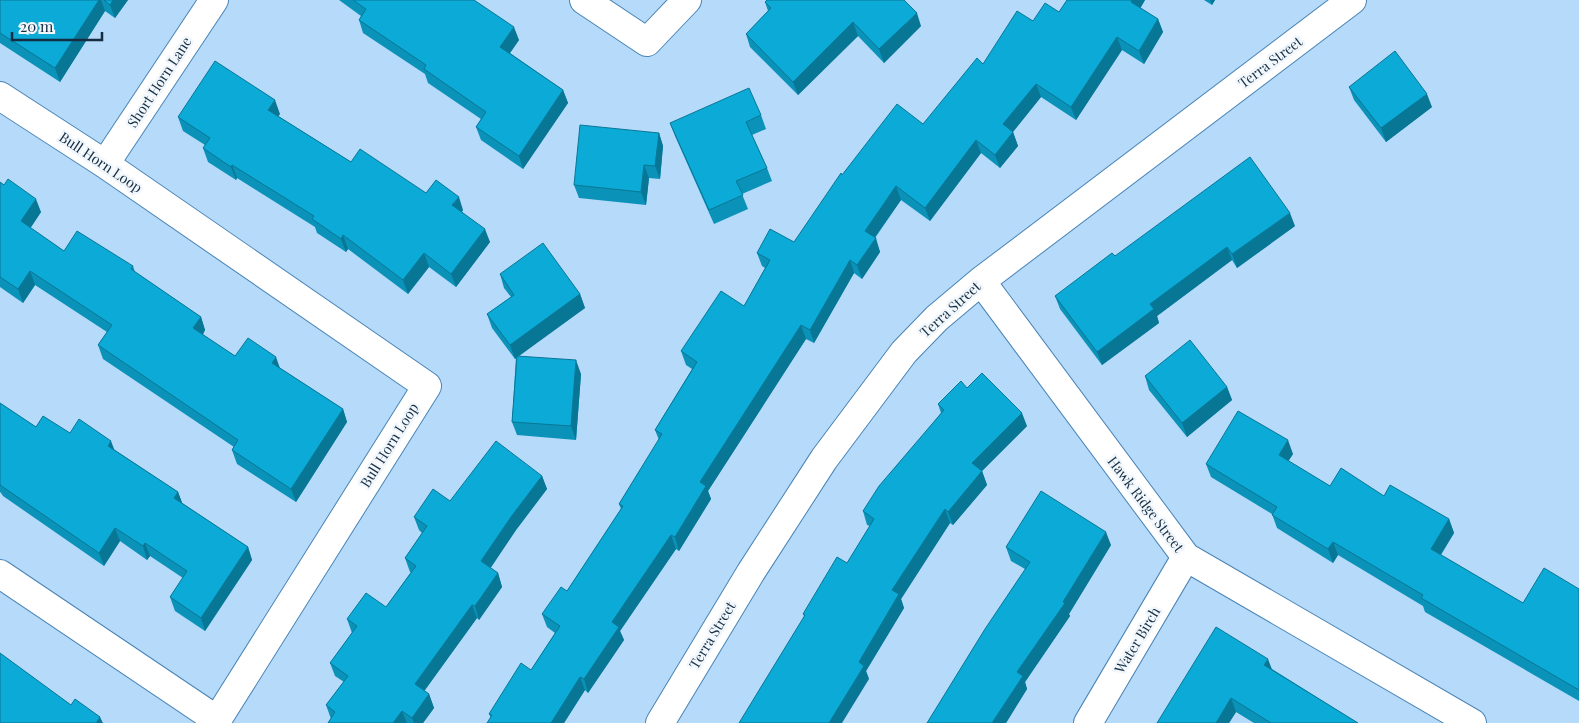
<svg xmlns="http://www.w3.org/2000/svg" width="1579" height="723" font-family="'Playfair Display',serif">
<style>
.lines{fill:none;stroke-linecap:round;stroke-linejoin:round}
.minor-casing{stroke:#4984b5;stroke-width:30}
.minor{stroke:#fff;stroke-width:28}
.wall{fill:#0a92b9}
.shaded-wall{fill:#087796}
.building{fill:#0caad7;stroke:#087796}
.labels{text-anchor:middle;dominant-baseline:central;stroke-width:5;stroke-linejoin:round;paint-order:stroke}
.street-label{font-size:14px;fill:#142d42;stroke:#f1f7fc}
</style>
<rect width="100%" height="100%" fill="#b6dafa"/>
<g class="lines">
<g class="minor-casing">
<path id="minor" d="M584,0L647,42L687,0
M0,96L105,164L427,386L217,720L0,574
M105,164L214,0
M981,281L1186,557L1472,723
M660,723L751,572L824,459L904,352L937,318L981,281L1352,0
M1088,723L1186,557"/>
</g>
<use href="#minor" class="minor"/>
</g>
<path class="wall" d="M0,0H128L115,18L105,11L60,82L0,43Z
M339,0H474L519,40L510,53L563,90L568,103L523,169L481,140L476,127L481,119L428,83L425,74L363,33L359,20L361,16Z
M1067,0H1145L1140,8L1158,19L1163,32L1144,64L1122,50L1076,120L1041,97L1013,132L1018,146L1000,168L981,153L930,221L901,200L875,238L880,252L862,279L854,273L814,343L806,339L708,491L711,499L679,551L676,549L620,631L624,640L588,693L585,690L564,723H487L491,718L489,714L531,670L555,633L547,627L542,614L567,591L621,509L619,504L659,440L655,430L692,369L686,365L681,351L744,306L765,268L762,266L757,253L794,242L842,175L923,124L983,64L1033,21L1059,12Z
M1204,0H1215L1212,5Z
M765,2L921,26L884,63L858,36L798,95L750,47L746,34L768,11Z
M1349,87L1432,107L1386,142L1354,100Z
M280,114L278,116L351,162L426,193L463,210L462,212L490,242L456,287L429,267L408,294L348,249L346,252L317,233L315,227L237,178L236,180L208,162L203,148L205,145L183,131L178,117Z
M761,115L766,129L752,135L767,168L772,181L742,194L748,209L714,224L675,136L670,123Z
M659,133L663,146L660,179L649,178L646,205L579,198L574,185Z
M0,182L41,212L30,228L64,251L133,266L135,272L201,317L205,330L203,335L235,356L280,368L343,409L347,422L296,502L237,464L232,450L234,447L103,359L98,345L107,332L35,285L23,303L0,287Z
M1295,226L1237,268L1232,260L1157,316L1159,323L1102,365L1060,309L1055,296L1115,256Z
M500,274L580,294L585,308L518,356L581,374L576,440L517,435L512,422L516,357L515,359L492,328L487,314L511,297L504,288Z
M1145,376L1227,387L1232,400L1187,437L1149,390Z
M967,388L1027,426L982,471L987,485L953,525L950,523L901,599L904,608L866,671L869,679L804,616L803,614L847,563L870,526L867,525L863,511L941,413L938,404Z
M0,403L36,427L70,433L115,450L178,492L182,503L248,547L252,560L205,631L175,611L170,597L183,578L150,556L147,560L120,541L104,566L3,496L1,493L0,492Z
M1293,454L1288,461L1330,486L1384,496L1449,519L1454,533L1441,555L1523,603L1579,589V701L1425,612L1423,606L1338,555L1333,563L1277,528L1272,514L1211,477L1206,464Z
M542,476L547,489L516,530L490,568L498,573L502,587L479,620L477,618L424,691L429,694L434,708L423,723H328L331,719L326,705L344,682L335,676L330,663L352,633L347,619L386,607L411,572H410L405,558L422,533L419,530L414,517L450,501Z
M1111,545L1069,614L1070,616L1025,682L1027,689L1006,723L1025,569L1011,561L1006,547Z
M1272,669L1358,723H1254L1236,712L1229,723H1157Z"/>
<path class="shaded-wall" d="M99,0H101L105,11L60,82L55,68Z
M113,0H128L115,18L110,5Z
M1132,0H1145L1136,16L1131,2Z
M1210,0H1215L1212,5Z
M917,13L921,26L884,63L879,49Z
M1158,19L1163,32L1144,64L1139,51Z
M853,22L858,36L798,95L793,82Z
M514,27L519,40L505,60L500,47Z
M1117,37L1122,50L1076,120L1071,107Z
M1036,84L1041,97L1008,138L1003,124Z
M563,90L568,103L523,169L519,156Z
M1427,94L1432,107L1386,142L1381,128Z
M275,100L280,114L273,123L268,110Z
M1013,132L1018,146L1000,168L995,155Z
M659,133L663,146L660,179L655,166Z
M976,140L981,153L930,221L925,208Z
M232,165L237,178L236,180L231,167Z
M644,165L649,178L646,205L641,192Z
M896,186L901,200L870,244L865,231Z
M459,197L463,210L457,218L452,205Z
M36,199L41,212L26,235L21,221Z
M1290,213L1295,226L1237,268L1232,254Z
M485,229L490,242L456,287L451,274Z
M343,235L348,249L346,252L341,239Z
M876,238L880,252L862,279L857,265Z
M1227,247L1232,260L1157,316L1159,323L1102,365L1097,352L1150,304Z
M424,253L429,267L408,294L403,280Z
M850,260L854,273L814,343L810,330Z
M30,271L35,285L23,303L18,289Z
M580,294L585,308L515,359L510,345Z
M201,317L205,330L198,341L193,328Z
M801,325L806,339L708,491L711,499L679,551L675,537L700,482Z
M276,357L281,371L272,363Z
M576,360L581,374L576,440L571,426Z
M1227,387L1232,400L1187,437L1182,423Z
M343,409L347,422L296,502L291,489Z
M1022,413L1027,426L977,476L972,463Z
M1288,440L1293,454L1284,468L1279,455Z
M111,441L116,454L108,446Z
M982,471L987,485L953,525L948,512Z
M542,476L547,489L516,530L486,575L481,561L511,517Z
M178,492L183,505L174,498Z
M945,509L950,523L901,599L904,608L866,671L869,679L842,723H829L892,590Z
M1449,519L1454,533L1436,562L1431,549Z
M115,528L120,541L104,566L99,553Z
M1106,532L1111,545L1069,614L1070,616L1025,682L1027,689L1006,723H992L1017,672L1063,602Z
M671,535L676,549L620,631L624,640L588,693L584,679L612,622Z
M1333,542L1338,555L1333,563L1328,549Z
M145,543L150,556L147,560L143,546Z
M248,547L252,560L205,631L201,618Z
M498,573L502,587L479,620L475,606Z
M472,605L477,618L420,697L415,684Z
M1268,659L1273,672L1264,665Z
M580,677L585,690L564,723H551Z
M429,694L434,708L423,723H414L412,718Z
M1231,698L1236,712L1229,723H1216Z
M402,711L407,723H393Z
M100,717L103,723H96Z"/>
<path class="building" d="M0,0H99L55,68L0,33Z
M104,0H113L110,5Z
M353,0H474L514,27L500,47L563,90L519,156L476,127L486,112L424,69L426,65L359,20L366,9Z
M767,0H904L917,13L879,49L853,22L793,82L746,34L771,8L765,2Z
M1067,0H1132L1131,2L1158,19L1139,51L1117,37L1071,107L1036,84L1003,124L1013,132L995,155L976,140L925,208L896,186L865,231L876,238L857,265L850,260L810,330L801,325L700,482L706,486L675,537L671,535L612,622L619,627L584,679L580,677L551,723H487L492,715L489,714L521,663L531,670L560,626L542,614L561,587L567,591L623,506L619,504L662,434L655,430L697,362L681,351L721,291L744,306L770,260L757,253L770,229L794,242L841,173L842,175L897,104L923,124L977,58L983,64L1017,11L1033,21L1045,3L1059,12Z
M1395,51L1427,94L1381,128L1349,87Z
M215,61L275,100L268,110L351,162L360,149L426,193L436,180L459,197L452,205L485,229L451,274L424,253L403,280L343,235L341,239L312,219L314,216L232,165L231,167L203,148L210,138L178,117Z
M749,88L761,115L746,122L767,168L736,181L743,195L709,210L670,123Z
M580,125L659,133L655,166L644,165L641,192L574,185Z
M1250,157L1290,213L1232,254L1227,247L1150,304L1154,309L1097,352L1055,296L1112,253L1115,256Z
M8,179L36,199L21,221L64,251L77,231L133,266L131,269L201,317L193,328L235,356L248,338L276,357L272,363L343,409L291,489L232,450L238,440L98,345L112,325L30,271L18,289L0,277V182L4,185Z
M543,243L580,294L510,345L487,314L514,295L500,274Z
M1190,340L1227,387L1182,423L1145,376Z
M517,356L576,360L571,426L512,422Z
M982,373L1022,413L972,463L982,471L948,512L945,509L892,590L899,594L859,662L864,666L829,723H739L805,615L803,614L837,557L847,563L874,519L863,511L879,486L944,410L938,404L961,381L967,388Z
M0,403L36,427L43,416L70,433L79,419L111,441L108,446L178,492L174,498L248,547L201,618L170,597L187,571L145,543L143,546L115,528L99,553L0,485Z
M1238,411L1288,440L1279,455L1330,486L1341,468L1384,496L1390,485L1449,519L1431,549L1523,603L1544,568L1579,589V690L1421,598L1423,595L1333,542L1328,549L1272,515L1277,507L1206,464Z
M496,441L542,476L511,517L481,561L498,573L475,606L472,605L415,684L429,694L412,718L402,711L393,723H328L335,712L326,705L348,676L330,663L357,626L347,619L366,593L386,607L416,566L405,558L427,526L414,517L433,489L450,501Z
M1041,491L1106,532L1063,602L1065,603L1017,672L1023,676L992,723H927L985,629L1030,562L1006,547Z
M1216,627L1268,659L1264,665L1358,723H1271L1231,698L1216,723H1157Z
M0,653L71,705L75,699L100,717L96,723H0Z"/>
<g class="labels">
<g class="street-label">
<text transform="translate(1270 62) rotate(-37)">Terra Street</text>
<text transform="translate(159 82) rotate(-57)">Short Horn Lane</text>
<text transform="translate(101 162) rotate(34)">Bull Horn Loop</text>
<text transform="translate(950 309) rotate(-42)">Terra Street</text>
<text transform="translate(389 445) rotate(-58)">Bull Horn Loop</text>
<text transform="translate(1146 504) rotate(53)">Hawk Ridge Street</text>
<text transform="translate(712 635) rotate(-59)">Terra Street</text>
<text transform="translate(1137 640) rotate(-59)">Water Birch</text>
</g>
</g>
<path d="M12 32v8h90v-8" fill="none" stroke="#142d42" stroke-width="2.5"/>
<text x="20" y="32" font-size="15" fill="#142d42" stroke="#f1f7fc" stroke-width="4" paint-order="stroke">20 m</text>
</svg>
